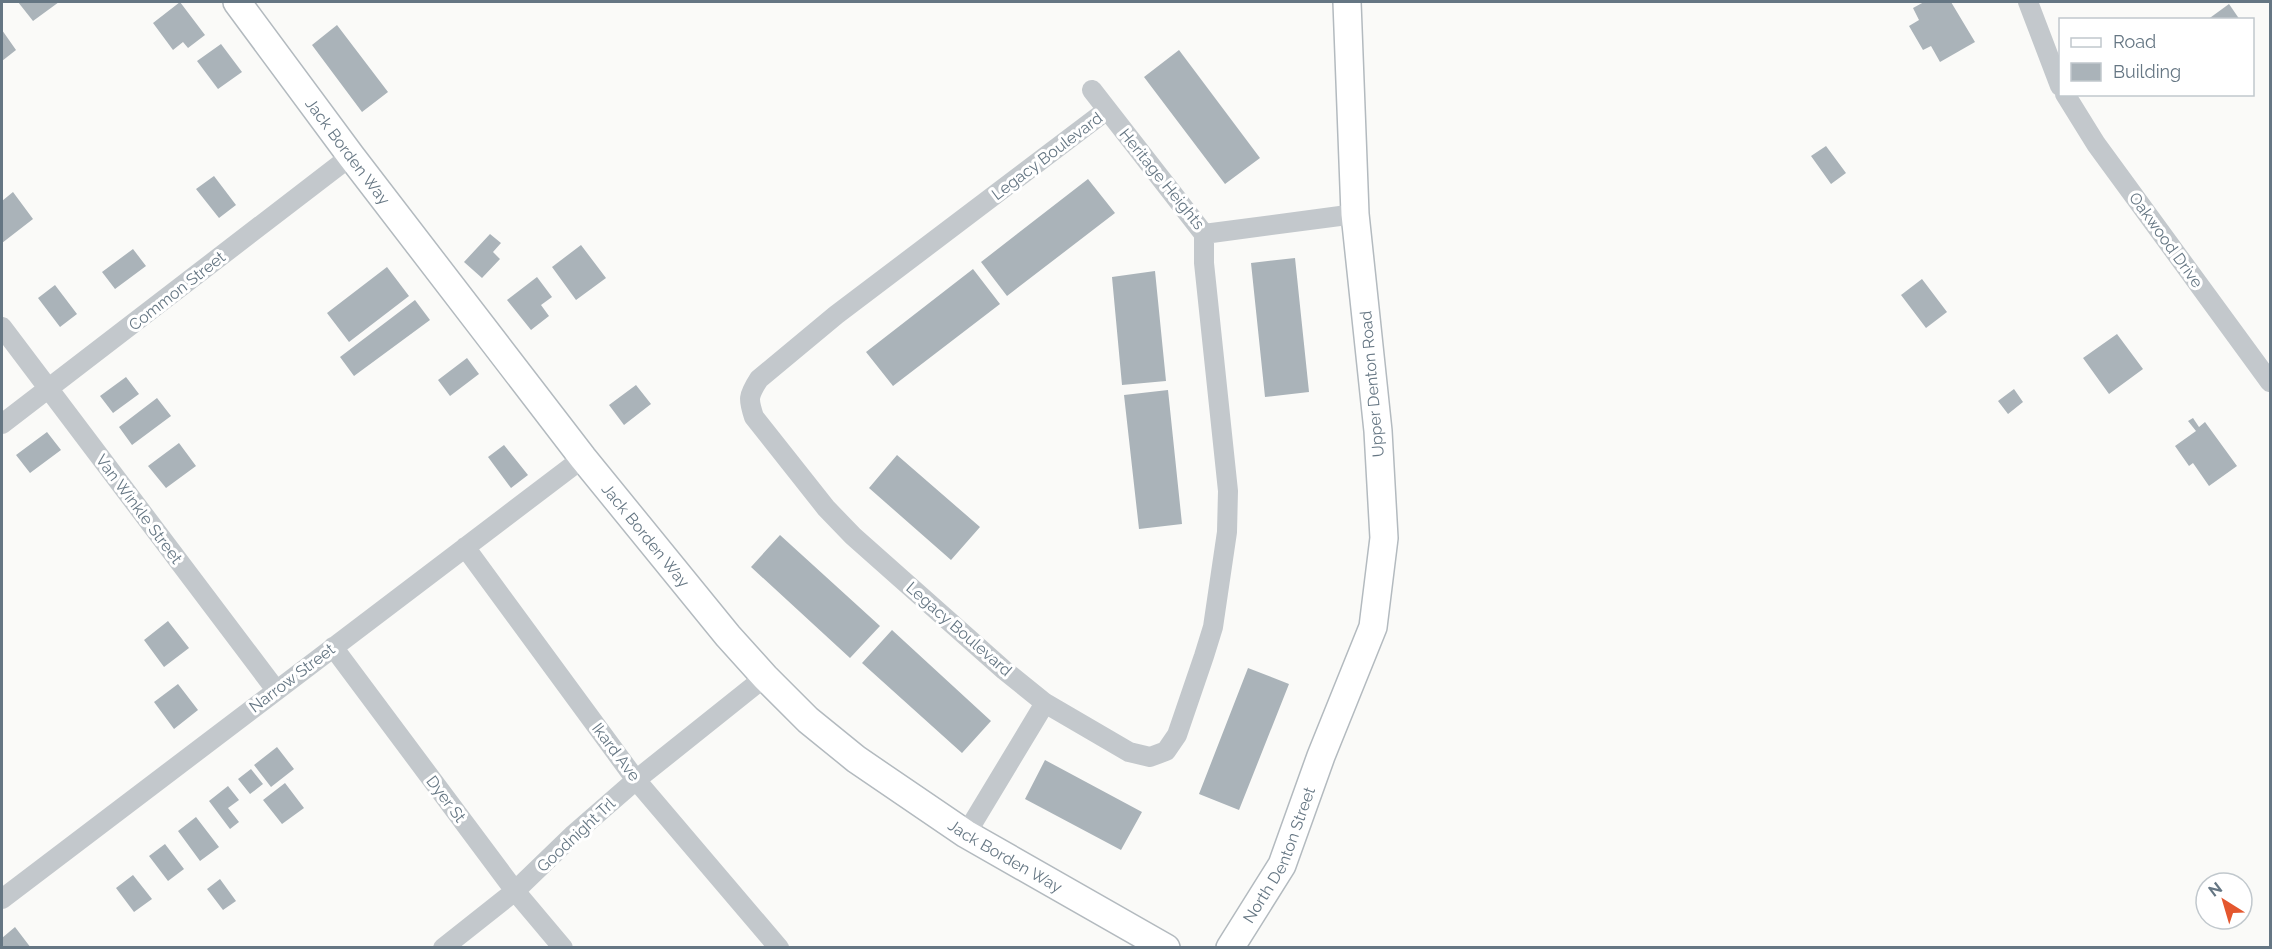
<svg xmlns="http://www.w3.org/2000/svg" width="2272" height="949" font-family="Raleway,sans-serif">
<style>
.building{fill:#aab3b9}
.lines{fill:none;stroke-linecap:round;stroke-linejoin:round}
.secondary-casing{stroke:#b3babf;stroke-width:30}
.street{stroke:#c3c8cc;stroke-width:20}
.secondary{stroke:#fff;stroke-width:27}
.labels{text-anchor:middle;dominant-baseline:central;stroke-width:6;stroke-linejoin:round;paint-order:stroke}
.street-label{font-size:16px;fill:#657683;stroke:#fff}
</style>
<rect width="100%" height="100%" fill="#fafaf8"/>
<path class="building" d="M18,2H59L33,21Z
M180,2L205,35L188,48L183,42L173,50L153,23Z
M1924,2H1951L1975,42L1940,62L1931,46L1923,50L1909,26L1919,20L1913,8Z
M2229,4L2240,20H2207Z
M337,25L388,92L362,112L312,45Z
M2,30L16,50L2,61Z
M221,44L242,72L218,89L197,61Z
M1179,50L1260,158L1225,184L1144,77Z
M1826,146L1846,173L1831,184L1811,156Z
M214,176L236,205L219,218L196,189Z
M1088,179L1115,213L1007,296L981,262Z
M13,192L33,219L2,243V201Z
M490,234L501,243L493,252L500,259L482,278L464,262Z
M581,245L606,278L576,300L552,267Z
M133,249L146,266L115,289L102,272Z
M1295,258L1309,392L1265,397L1251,263Z
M387,267L409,296L349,342L327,313Z
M973,269L1000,304L893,386L866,352Z
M1155,271L1166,381L1122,385L1112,277Z
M537,277L552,297L541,305L549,316L531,330L507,300Z
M1922,279L1947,312L1926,328L1901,295Z
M55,285L77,314L60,327L38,298Z
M415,300L430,320L354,376L340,357Z
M2117,334L2143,369L2109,394L2083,358Z
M467,358L479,374L450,396L438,380Z
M126,377L139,394L113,413L100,396Z
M636,385L651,404L624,425L609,405Z
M2014,389L2023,402L2008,414L1998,401Z
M1168,390L1182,524L1139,529L1124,395Z
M157,398L171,416L132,445L119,427Z
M2193,418L2199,427L2205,422L2237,466L2209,486L2193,463L2189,466L2175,446L2196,431L2188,421Z
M47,432L61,450L30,473L16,455Z
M179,443L196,466L166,488L148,466Z
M504,445L528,475L511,488L488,457Z
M897,455L980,527L951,560L869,488Z
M780,535L880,626L850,658L751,567Z
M168,621L189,648L164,667L144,640Z
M892,630L991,721L962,753L862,663Z
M1248,668L1289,684L1239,810L1199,794Z
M178,684L198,710L174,729L154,702Z
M277,747L294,769L271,787L254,765Z
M1045,760L1142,812L1121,850L1025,799Z
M251,769L263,784L250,794L238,779Z
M285,783L304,808L282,824L263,800Z
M228,786L239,800L228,808L239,822L230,829L209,801Z
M196,817L219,847L200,861L178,831Z
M165,844L184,869L168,881L149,856Z
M133,875L152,899L134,912L116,888Z
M220,879L236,901L223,910L207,889Z
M15,927L31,948H2V938Z"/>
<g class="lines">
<g class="secondary-casing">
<g id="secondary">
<path id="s1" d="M237,2L351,156L583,458L728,636L765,677L808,720L856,759L966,834L1166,948"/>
<path id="s2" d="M1230,948L1282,865L1321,756L1373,627L1384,538L1378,431L1355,214L1347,2"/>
</g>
</g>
<path class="street" d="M2028,2L2060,86
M1092,90L1204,234L1355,214
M2065,94L2096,144L2270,382
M1107,110L836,315L759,379C748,396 748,399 754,417L826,508L853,536L1004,670L1045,703L1129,752L1150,757L1166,751L1177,735L1204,656L1213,627L1227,532L1228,491L1204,263V234
M2,327L276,690
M2,424L351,156
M465,547L636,780L779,948
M333,647L515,891L563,948
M966,834L1045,703
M2,899L583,458
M443,948L515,891L574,834L636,780L765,677"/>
<use href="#secondary" class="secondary"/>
</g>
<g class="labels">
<g class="street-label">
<text stroke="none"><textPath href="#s1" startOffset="186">Jack Borden Way</textPath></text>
<text transform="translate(1047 156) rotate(-37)">Legacy Boulevard</text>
<text transform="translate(1162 179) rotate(51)">Heritage Heights</text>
<text transform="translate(2166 240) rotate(54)">Oakwood Drive</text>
<text transform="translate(177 291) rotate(-38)">Common Street</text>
<text transform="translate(1372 384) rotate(-95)">Upper Denton Road</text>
<text transform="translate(139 509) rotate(53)">Van Winkle Street</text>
<text stroke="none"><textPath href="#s1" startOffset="672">Jack Borden Way</textPath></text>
<text transform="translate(959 629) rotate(41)">Legacy Boulevard</text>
<text transform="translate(292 678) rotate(-37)">Narrow Street</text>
<text transform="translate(616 752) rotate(53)">Ikard Ave</text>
<text transform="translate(446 799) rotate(53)">Dyer St</text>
<text transform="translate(576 835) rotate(-43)">Goodnight Trl</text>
<text stroke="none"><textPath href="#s2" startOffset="106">North Denton Street</textPath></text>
<text stroke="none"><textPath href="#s1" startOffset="1158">Jack Borden Way</textPath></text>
</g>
</g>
<rect width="2272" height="949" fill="none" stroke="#657683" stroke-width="6"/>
<rect x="2059" y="18" width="195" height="78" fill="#ffffff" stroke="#c1c8cd" stroke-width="1.5"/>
<rect x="2071" y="38" width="30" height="9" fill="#ffffff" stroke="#c1c8cd" stroke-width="1.5"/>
<text x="2113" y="48" font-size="18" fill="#657683">Road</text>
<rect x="2071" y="63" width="30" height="18" fill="#aab3b9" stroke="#c1c8cd" stroke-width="1.5"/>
<text x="2113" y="78" font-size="18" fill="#657683">Building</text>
<g transform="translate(2224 901) rotate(323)"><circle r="28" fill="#ffffff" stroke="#c1c8cd" stroke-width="1.5"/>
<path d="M0-4.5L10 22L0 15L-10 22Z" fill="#e4572e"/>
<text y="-9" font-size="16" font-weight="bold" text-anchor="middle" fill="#657683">N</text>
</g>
</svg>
